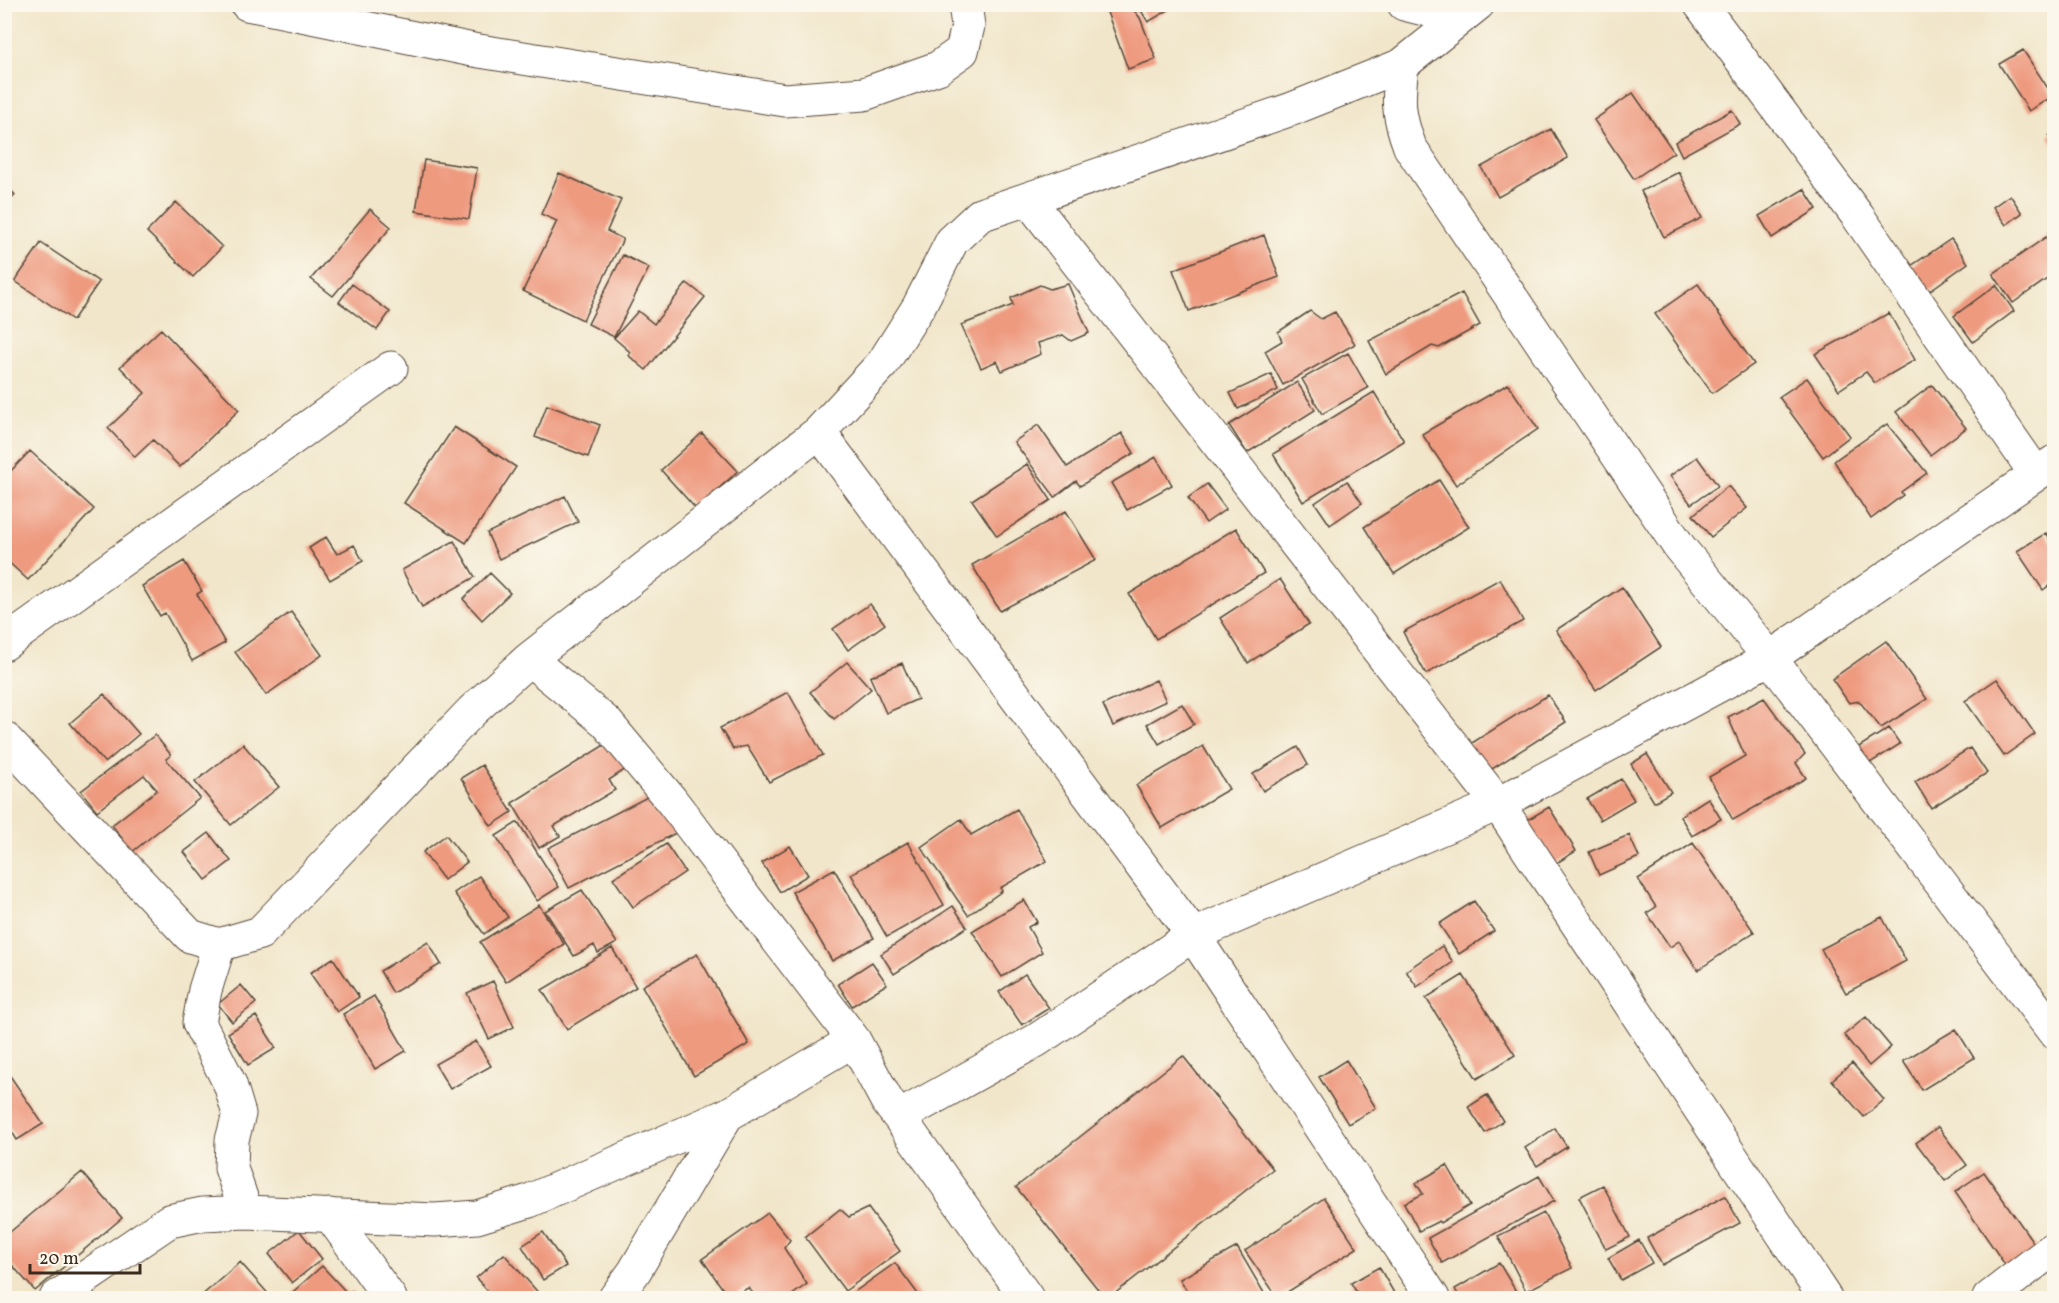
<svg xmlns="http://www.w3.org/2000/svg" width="2059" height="1303" font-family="Vollkorn,serif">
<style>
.building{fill:#ee9a7f}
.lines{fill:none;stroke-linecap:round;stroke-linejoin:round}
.minor-casing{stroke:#564638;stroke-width:35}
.minor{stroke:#fff;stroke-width:33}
</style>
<rect width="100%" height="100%" fill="#fbf7ec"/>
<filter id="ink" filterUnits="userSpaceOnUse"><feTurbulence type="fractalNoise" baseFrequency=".0167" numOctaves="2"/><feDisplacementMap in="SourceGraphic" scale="12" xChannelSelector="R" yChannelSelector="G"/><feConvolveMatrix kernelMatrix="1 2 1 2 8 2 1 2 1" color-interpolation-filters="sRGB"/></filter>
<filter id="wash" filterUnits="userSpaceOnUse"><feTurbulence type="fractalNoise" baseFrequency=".008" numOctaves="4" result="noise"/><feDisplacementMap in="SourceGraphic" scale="24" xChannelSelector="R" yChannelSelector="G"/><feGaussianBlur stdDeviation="1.35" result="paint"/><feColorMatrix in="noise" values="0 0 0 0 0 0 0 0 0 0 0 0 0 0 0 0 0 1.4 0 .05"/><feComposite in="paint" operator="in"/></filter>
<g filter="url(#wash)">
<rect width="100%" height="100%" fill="#f1e6ca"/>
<g id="blocks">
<path class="building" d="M1104,4H1129L1140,18L1156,59L1128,69Z
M1137,4H1179L1148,22Z
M2023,50L2053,96L2029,111L1999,64Z
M1633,93L1674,152L1634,179L1594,120Z
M1732,110L1740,124L1682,156L1675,142Z
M1551,129L1568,158L1498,197L1481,167Z
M2054,132V145L2049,136Z
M424,160L477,168L469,219L416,211Z
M1679,172L1702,218L1664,237L1641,191Z
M559,173L621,200L607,231L623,239L583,320L523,291L557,221L541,214Z
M4,183L15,195L4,203Z
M1804,189L1817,209L1772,238L1759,216Z
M2010,195L2022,213L2006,225L1993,207Z
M176,202L222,247L193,277L147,232Z
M370,209L391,227L333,296L311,279Z
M2054,229V243L2048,233Z
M1264,235L1279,277L1189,311L1173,270Z
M2046,237L2054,248V274L2013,303L1993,274Z
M1951,239L1968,263L1929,291L1911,266Z
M41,243L99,282L73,320L15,281Z
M623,255L649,268L614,337L588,324Z
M687,283L705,297L646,370L628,355L630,352L614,338L638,311L654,324Z
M352,284L390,312L377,330L339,302Z
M1068,284L1089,333L1071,341L1063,335L1038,343L1041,354L1002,371L997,361L981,368L961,325L1013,305L1011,298L1040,285L1050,289Z
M1698,284L1754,364L1712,393L1655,314Z
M1996,285L2014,311L1973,342L1954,316Z
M1462,293L1480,325L1439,348L1432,346L1386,374L1369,341Z
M1310,311L1321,319L1335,312L1355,344L1283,385L1265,351L1282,341L1278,332Z
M1889,313L1915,360L1875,383L1866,372L1839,390L1815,354Z
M161,329L239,410L180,467L153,440L135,457L108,428L145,393L120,367Z
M1348,353L1368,388L1322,414L1302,379Z
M1271,374L1278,390L1238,409L1230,393Z
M1807,378L1850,436L1823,457L1779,397Z
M1297,382L1315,410L1247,453L1229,425Z
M1508,384L1538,429L1456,485L1422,434Z
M1932,385L1966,428L1930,455L1896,412Z
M1374,392L1404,441L1303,502L1273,454Z
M547,405L600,425L588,457L535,437Z
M1887,424L1927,473L1901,492L1903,495L1871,519L1834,461Z
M1038,425L1067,467L1122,433L1134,453L1080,486L1076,481L1055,497L1014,442Z
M454,427L516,467L466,543L404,503Z
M702,433L738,471L696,509L661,470Z
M30,451L94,509L28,580L4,558V478Z
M1156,457L1172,485L1127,510L1111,483Z
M1697,457L1718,486L1691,504L1670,476Z
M1027,464L1051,500L997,536L972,500Z
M1439,480L1469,527L1394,574L1364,527Z
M1347,481L1362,503L1330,525L1315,503Z
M1207,484L1226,509L1206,523L1188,498Z
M1728,486L1747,508L1711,537L1693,515Z
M565,496L578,522L499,559L487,533Z
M1066,511L1096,560L1000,611L972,565Z
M1236,528L1264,573L1156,639L1129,594Z
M2046,533L2054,546V582L2043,590L2017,551Z
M326,537L337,554L354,545L363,561L330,580L309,548Z
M454,541L475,577L422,607L402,570Z
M184,561L202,591L197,594L225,643L192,661L165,613L160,616L142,586Z
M490,573L510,593L482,620L463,599Z
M1280,579L1309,624L1248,663L1220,618Z
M1500,579L1523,621L1426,674L1403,632Z
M1622,587L1661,647L1596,690L1556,630Z
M870,604L885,624L848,650L833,629Z
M291,612L322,655L266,695L235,652Z
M1886,641L1927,699L1881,728L1859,701L1849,703L1832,679Z
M847,662L871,689L834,719L810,692Z
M902,663L918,699L886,713L870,677Z
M1997,679L2035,734L2004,756L1965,701Z
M1156,680L1166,701L1113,726L1103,705Z
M788,692L823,755L769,782L747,746L733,749L720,728Z
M104,694L139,734L105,763L70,723Z
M1548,695L1566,722L1481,776L1464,748Z
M1764,698L1805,754L1796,763L1806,778L1733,820L1709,777L1745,756L1728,717Z
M1182,704L1194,724L1159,744L1147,724Z
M1889,728L1900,744L1867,765L1857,748Z
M155,735L171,755L166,759L200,798L132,852L112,825L157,790L144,775L97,811L81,791Z
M609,742L626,769L609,780L615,790L554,826L560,836L539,848L512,803Z
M243,744L279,787L231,825L195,782Z
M1203,746L1229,789L1162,828L1136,785Z
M1298,747L1308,765L1263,791L1253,774Z
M1970,748L1987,773L1931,808L1915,782Z
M1647,754L1671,792L1654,802L1631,764Z
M482,765L512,812L491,826L461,778Z
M1621,779L1634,800L1600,820L1587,799Z
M655,793L676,833L569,888L548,848Z
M1708,798L1721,819L1692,836L1680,816Z
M1549,807L1576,851L1552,866L1524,822Z
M1017,809L1047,861L1000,888L1002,891L968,915L921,847L961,819L971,835Z
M518,822L559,887L537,901L496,836Z
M209,833L231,861L206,880L184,852Z
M446,835L467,862L444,880L423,852Z
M1629,835L1639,857L1599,875L1589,852Z
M908,842L944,905L887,937L851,874Z
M1693,843L1754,932L1698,970L1679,941L1670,947L1647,913L1656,907L1638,879Z
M666,844L685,872L633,907L613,878Z
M790,846L808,875L780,892L762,863Z
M834,869L874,938L832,961L792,892Z
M479,876L508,917L484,934L454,893Z
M582,890L617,943L598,953L594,945L574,956L545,911Z
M1024,900L1037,922L1028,927L1042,952L1002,977L972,931Z
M1474,901L1494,931L1459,954L1439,924Z
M539,905L564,944L506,982L480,942Z
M953,906L967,927L894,974L881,954Z
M1882,917L1906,961L1846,993L1821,949Z
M428,942L441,964L393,993L380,971Z
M1442,946L1453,962L1417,987L1406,971Z
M612,948L636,987L567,1029L542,990Z
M697,954L749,1044L694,1076L642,986Z
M333,958L359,997L337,1012L310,973Z
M872,962L887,984L852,1006L838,984Z
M1025,974L1049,1008L1022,1025L999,992Z
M1463,975L1515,1055L1477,1079L1426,998Z
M493,981L514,1027L489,1039L467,993Z
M241,985L256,1003L232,1022L218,1004Z
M374,996L406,1051L375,1069L343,1014Z
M256,1016L276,1048L248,1065L228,1033Z
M1866,1017L1891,1047L1869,1066L1844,1035Z
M1956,1029L1974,1058L1922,1090L1903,1061Z
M476,1041L491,1066L450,1089L435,1064Z
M1183,1056L1273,1169L1109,1298H1105L1016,1187Z
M1346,1060L1376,1108L1348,1124L1319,1077Z
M1852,1063L1884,1100L1864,1117L1832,1080Z
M4,1067L43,1124L17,1140L4,1119Z
M1487,1095L1503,1121L1485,1133L1468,1107Z
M1938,1127L1967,1165L1945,1181L1916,1143Z
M1555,1128L1567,1147L1537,1166L1525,1148Z
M1447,1165L1470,1205L1440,1223L1439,1221L1419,1231L1404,1203L1423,1194L1416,1183Z
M82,1172L122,1218L35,1291L4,1256V1237Z
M1984,1172L2040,1252L2010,1272L1955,1192Z
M1539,1176L1554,1201L1442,1263L1428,1238Z
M1603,1185L1630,1237L1606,1249L1579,1197Z
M1725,1196L1740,1223L1662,1265L1647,1238Z
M1324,1198L1357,1248L1278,1298L1245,1251Z
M868,1208L900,1251L845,1291L805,1237L840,1209L849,1217Z
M768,1213L790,1240L784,1248L807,1284L788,1298H758L748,1288L729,1298L702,1259Z
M1544,1213L1572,1268L1526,1291L1498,1236Z
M299,1230L322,1259L292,1283L269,1254Z
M543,1232L566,1266L543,1280L522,1246Z
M1639,1240L1652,1263L1621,1280L1608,1258Z
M1237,1247L1267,1298H1191L1180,1279Z
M504,1254L543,1298H494L476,1278Z
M240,1262L272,1298H199Z
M895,1263L921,1298H846Z
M1499,1263L1520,1298H1460L1455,1289Z
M322,1266L348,1294L352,1291L360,1298H286Z
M1379,1267L1397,1298H1360L1351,1283Z"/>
</g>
</g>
<g filter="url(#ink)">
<use href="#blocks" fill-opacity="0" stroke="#564638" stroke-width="1.5"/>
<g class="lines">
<g class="minor-casing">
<path id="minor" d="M247,4L473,50L785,100L864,94L938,68L962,51L968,26L965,4
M1404,4L1460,18
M1700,4L1859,218L2036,474
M1402,65C1398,100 1397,113 1410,147L1680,548L1770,658L2054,1032
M1029,200L1498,804L1825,1298
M819,432L1193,935L1433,1298
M4,644L391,368
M529,659L606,722L671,800L854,1040L887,1101L899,1117L1037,1040L1193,935L1498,804L1770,658L2054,462
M4,738L190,936L219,945L260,933L472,711L529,659L819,432L883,363L919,306L952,241L980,215L1292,109L1402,65L1478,4
M219,945L205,990L199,1023L230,1084L239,1114L232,1140L231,1168L246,1212
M899,1117L1027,1298
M330,1215L390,1298
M56,1298L169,1221L203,1214L246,1212L435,1220L477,1217L529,1201L727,1115L854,1040
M615,1298L634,1272L727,1115
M1989,1298L2054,1248"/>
</g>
<use href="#minor" class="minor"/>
</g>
</g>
<rect width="2059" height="1303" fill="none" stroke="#fbf7ec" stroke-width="24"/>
<path d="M30 1264v9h110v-9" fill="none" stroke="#3b2a1e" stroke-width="3"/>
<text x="39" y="1264" font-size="18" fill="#3b2a1e" stroke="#fbf7ec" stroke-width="4.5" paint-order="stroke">20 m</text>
</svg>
